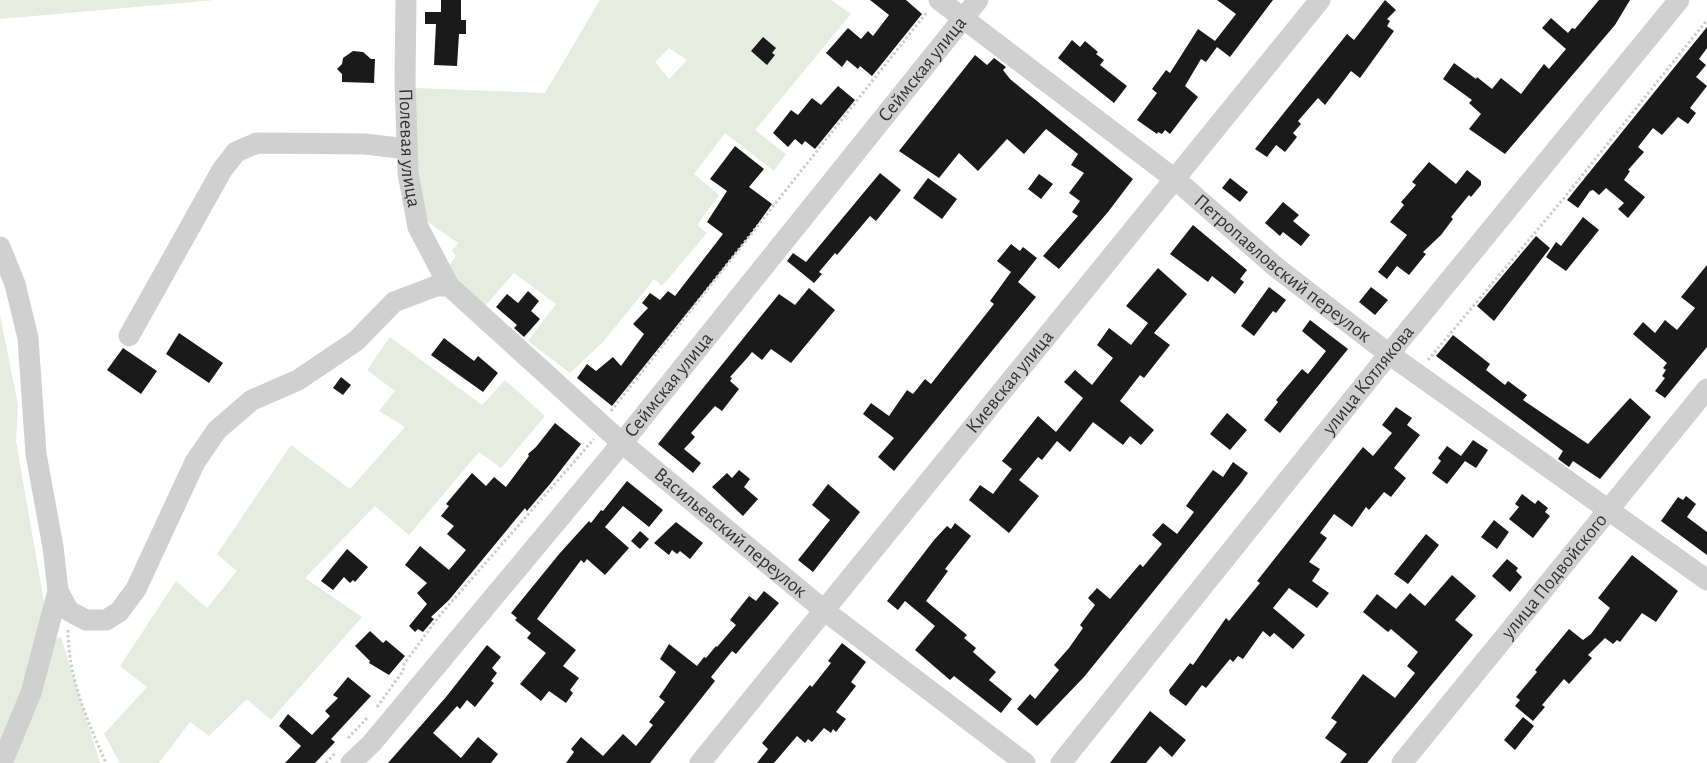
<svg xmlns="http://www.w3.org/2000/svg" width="1707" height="763" font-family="'Alegreya Sans',sans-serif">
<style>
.green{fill:#e6ecdf;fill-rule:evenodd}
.building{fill:#1a1a1a}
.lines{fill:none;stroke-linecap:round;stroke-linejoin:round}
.path{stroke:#cdcdcd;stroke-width:3;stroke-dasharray:2.5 2.5;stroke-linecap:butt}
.minor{stroke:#d0d0d0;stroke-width:21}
.labels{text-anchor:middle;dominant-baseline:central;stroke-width:5;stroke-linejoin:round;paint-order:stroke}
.street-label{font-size:20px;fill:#333;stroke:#fff}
</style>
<rect width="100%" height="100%" fill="#fff"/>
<path class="green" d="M0,0H215L0,19Z
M600,0H831L851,14L755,130L786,154L774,171L725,133L694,174L719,195L697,225L707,233L662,286L654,279L603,342L570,373L528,341L556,304L514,273L485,306L444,273L456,256L452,251L458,243L419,216L415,88L545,93ZM669,48L687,60L669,79L655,62Z
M0,315L18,405L16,441L48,625L36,643L61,637L100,763H0Z
M390,337L482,405L505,380L545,416L501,468L479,452L409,535L375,506L305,578L362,617L271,720L247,699L209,736L190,722L159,763H120L104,734L147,687L120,666L176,581L207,608L237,571L217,554L291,445L350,489L405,427L379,411L395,391L367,370Z"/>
<path class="building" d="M441,0H461V20H466V34H459L457,66L434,65L436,24H425V12H441Z
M870,0H906L922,14L872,76L860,66L858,69L847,60L842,67L826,53L848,28L861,39L868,31L873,36L889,15Z
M1217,0H1273L1230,57L1217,47L1206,62L1201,59L1185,86L1198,97L1170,134L1165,130L1162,134L1158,132L1157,134L1137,120L1157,93L1152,89L1166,70L1170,73L1198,29L1215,41L1236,14Z
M1385,0L1396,10L1387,19L1390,21L1387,26L1394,31L1360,78L1351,71L1325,105L1318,98L1298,121L1301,124L1293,133L1297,137L1285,152L1276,145L1267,157L1255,149L1347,34L1354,40Z
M1599,0H1630L1615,25L1505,154L1469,129L1481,114L1469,103L1472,100L1443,79L1454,63L1476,79L1477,77L1492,89L1501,78L1521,94L1544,64L1549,69L1566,49L1542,28L1551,18L1568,33L1572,28L1575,29Z
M1707,27V48L1699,59L1706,65L1696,77L1707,86L1690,108L1696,113L1688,124L1678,117L1662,135L1653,128L1638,147L1644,152L1628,170L1630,171L1624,180L1645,197L1628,218L1618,209L1624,203L1606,188L1599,195L1593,190L1590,191L1578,208L1567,200Z
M763,37L776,48L772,53L775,55L767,65L751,51Z
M1072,40L1080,47L1085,41L1098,52L1096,54L1104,60L1100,65L1127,86L1114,103L1058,58Z
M353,51L363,52L371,59H375L374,83L342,82V74L337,69L342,64L343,58Z
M975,55L987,65L994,58L1006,67L1003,70L1010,79L1133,179L1108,212L1059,269L1043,256L1078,216L1072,212L1080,201L1069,193L1084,173L1071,165L1078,154L1046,129L1024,154L1007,139L978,171L959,153L939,178L899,151Z
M838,86L855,100L815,149L805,141L802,145L795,139L788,147L773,133L791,110L798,115L812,98L821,105Z
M735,146L764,169L749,187L772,204L750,235L612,406L577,378L587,364L596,371L613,357L621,366L644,334L633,324L648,308L642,303L650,293L660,300L668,291L675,296L723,234L707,222L727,191L710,179Z
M1429,162L1456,184L1467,170L1481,181V185L1471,197L1469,195L1451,217L1453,219L1441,235L1423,252L1426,254L1409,275L1397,266L1387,279L1378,272L1407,235L1390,222L1404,205L1401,202L1416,185L1412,182Z
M880,173L901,190L876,221L870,216L837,255L835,253L819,272L822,274L814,283L787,261L793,253L806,262Z
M1039,174L1053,184L1041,199L1028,189Z
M928,178L957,199L942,219L913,198Z
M1230,178L1248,192L1240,202L1222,188Z
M1283,202L1299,215L1293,221L1310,235L1301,246L1283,232L1280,236L1265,223Z
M1583,217L1599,230L1566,271L1546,257L1556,242L1561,246Z
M1193,225L1247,270L1240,279L1244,282L1235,294L1212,276L1208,282L1170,254Z
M1536,236L1550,248L1494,321L1477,306Z
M1011,244L1020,251L1023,247L1037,258L1018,282L1036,297L894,471L878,457L894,438L863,414L871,403L889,416L907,390L913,394L925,379L931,384L994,304L990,301L1011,272L997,261Z
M1707,265V347L1665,398L1655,391L1665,378L1662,376L1666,370L1663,368L1667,363L1633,334L1643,322L1655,333L1665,320L1677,330L1695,308L1681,297Z
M1158,268L1187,294L1154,333L1170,345L1144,378L1140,375L1120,401L1154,430L1141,445L1130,436L1123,445L1093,422L1070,452L1057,441L1042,460L1038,457L1019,480L1039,496L1009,533L969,500L980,485L993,494L1012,469L1002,461L1038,416L1056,432L1083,398L1064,382L1075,370L1092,385L1113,358L1097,345L1109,328L1131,345L1148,323L1126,306Z
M1269,287L1286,300L1276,313L1273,311L1254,336L1241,326Z
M1371,287L1388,300L1375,315L1359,302Z
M809,288L835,310L791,363L771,349L762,360L752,352L748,357L730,377L732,378L730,381L739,389L722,411L715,406L691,433L695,437L684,449L701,463L693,473L658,444L779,294L795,305Z
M528,291L539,301L531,311L540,319L524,337L514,328L517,325L496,307L507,294L518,303Z
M1310,320L1348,349L1280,433L1264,420L1278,402L1276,400L1302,369L1308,374L1326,351L1302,331Z
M179,333L223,363L209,383L166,354Z
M1453,335L1490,364L1486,370L1505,385L1508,381L1527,395L1523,400L1588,444L1630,398L1651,417L1600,479L1573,461L1569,467L1558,459L1563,451L1436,356Z
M444,338L474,361L478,356L498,373L483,392L431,355Z
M123,348L157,371L141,394L107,370Z
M341,377L351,385L343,395L333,388Z
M1396,407L1412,418L1407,425L1420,435L1394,468L1406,478L1391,497L1384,492L1369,510L1366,507L1352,527L1334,514L1320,533L1327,538L1309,562L1320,569L1312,581L1329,593L1317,608L1289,588L1273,608L1305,635L1293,649L1274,633L1270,637L1263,631L1243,659L1238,656L1233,662L1230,659L1206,688L1202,685L1186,706L1170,694L1169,690L1190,663L1193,665L1226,618L1229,621L1260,583L1257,581L1363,447L1373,456L1392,433L1382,425Z
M1227,413L1247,430L1230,450L1210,434Z
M555,423L581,444L550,484L527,511L525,508L449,600L431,617L434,619L423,632L418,629L415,632L409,626L427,604L417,593L427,583L405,565L420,546L449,570L466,550L447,534L454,526L441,516L449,506L446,504L472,473L486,486L494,477L506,487L529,456L528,454L536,447Z
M1473,440L1488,450L1476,468L1465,461L1447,484L1432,473L1441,461L1438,458L1447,446L1461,456Z
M1233,462L1248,473L1241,483L1084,677L1037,726L1017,709L1030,694L1035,699L1059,670L1054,665L1069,648L1083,628L1080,625L1095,605L1088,598L1097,588L1110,599L1140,564L1143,567L1162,544L1152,535L1163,523L1177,534L1194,512L1186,506L1196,492L1213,470L1223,477Z
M739,470L750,479L744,487L758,499L743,516L712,487L727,473L732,478Z
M627,481L663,510L649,527L623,506L605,527L629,548L605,575L587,559L584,563L581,560L537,619L576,650L563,666L579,678L570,690L573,693L566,703L549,691L541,701L520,684L546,653L527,638L531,633L515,620L517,618L511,613L560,553L589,521L591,523L601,510L603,511Z
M828,484L860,512L813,572L798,560L830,520L812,505Z
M1522,494L1535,504L1538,500L1548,508L1545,512L1550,516L1533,538L1509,519L1519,507L1515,504Z
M1686,496L1696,504L1687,517L1707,532V555L1661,521L1678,497L1683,500Z
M1494,520L1509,532L1497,549L1481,537Z
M676,522L703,543L690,559L680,551L677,554L672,550L669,555L654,543Z
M955,523L971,536L945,569L948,571L926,601L967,635L964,638L976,648L973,652L996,672L989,680L1012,699L1001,713L954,676L950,680L915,650L935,626L905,601L898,610L887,601L934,540L947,526L951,529Z
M640,531L649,539L640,549L631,541Z
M1426,534L1439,545L1408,584L1394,574Z
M347,549L368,567L355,582L353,580L350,583L344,577L333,590L321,581Z
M1632,555L1678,591L1656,622L1642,613L1620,642L1617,640L1613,644L1605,638L1588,655L1592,658L1569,684L1564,679L1542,705L1545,707L1533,721L1515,706L1520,700L1516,697L1537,672L1535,670L1569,629L1583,640L1591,634L1610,608L1598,598Z
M1507,559L1518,568L1516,571L1522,577L1510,592L1492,576Z
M1452,575L1476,596L1455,620L1473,635L1367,763H1340L1347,754L1325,738L1337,722L1331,718L1363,674L1395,698L1415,673L1407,666L1418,652L1391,629L1388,632L1363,612L1377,594L1396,609L1410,593L1425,606Z
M764,591L779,603L736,654L732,651L711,677L715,681L650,763H566L574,752L571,749L581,737L603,756L623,734L636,746L653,725L649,722L665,702L659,697L676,672L660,659L669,644L697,666L704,657L706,658L716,646L717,647L736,625L730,620L749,596L756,601Z
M370,631L383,643L386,640L405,656L389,675L369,663L370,661L355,646Z
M842,643L866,662L851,682L856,686L836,712L846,719L836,732L833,729L831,733L824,728L812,742L808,739L805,743L797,736L774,763H757L768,749L762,743L810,685L812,687L831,663L828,661Z
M487,645L501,657L492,668L497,673L491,681L494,683L475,707L467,700L460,709L457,706L433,733L461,758L478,737L498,754L491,763H388L446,697Z
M348,677L371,696L331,739L335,742L315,763H285L301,746L279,726L288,714L312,735L330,716L325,711L338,698L333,695Z
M1150,711L1186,740L1172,757L1160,746L1146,763H1110Z
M1523,717L1534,726L1515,750L1504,740Z"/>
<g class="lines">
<path class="path" d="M1428,360L1564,198L1707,20
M611,411L927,12
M68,630C68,677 87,720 106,763
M377,707L403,671L404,664L440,615L594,439
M348,738L368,717
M326,763L336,752"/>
<g class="minor">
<path id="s1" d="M406,0L405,81L408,173L418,227L449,286L622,443L825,611L1025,763"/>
<path id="s2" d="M939,0L1176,180L1277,268L1389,354L1707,580"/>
<path d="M0,247L15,284L28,338L36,454L53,547L58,591L31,693L2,763"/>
<path d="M129,336L222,170L236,152L257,143L365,144L407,149"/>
<path d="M58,591L69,611L86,620H106L119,612L136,589L195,462L217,430L252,400L298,380L356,341L394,302L436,286H449"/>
<path id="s3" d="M351,763L372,743L622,443L978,0"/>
<path id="s4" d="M700,763L1320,0"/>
<path id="s5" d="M1061,763L1389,354L1679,0"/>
<path id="s6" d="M1402,763L1707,389"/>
</g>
</g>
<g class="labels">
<g class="street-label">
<text stroke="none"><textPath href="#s3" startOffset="899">Сеймская улица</textPath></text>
<text stroke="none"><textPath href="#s1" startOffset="148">Полевая улица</textPath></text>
<text stroke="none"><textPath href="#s2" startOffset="436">Петропавловский переулок</textPath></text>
<text stroke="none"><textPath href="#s5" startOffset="491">улица Котлякова</textPath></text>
<text stroke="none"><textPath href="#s4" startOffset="491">Киевская улица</textPath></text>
<text stroke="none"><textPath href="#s3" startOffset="494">Сеймская улица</textPath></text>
<text stroke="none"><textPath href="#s1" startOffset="669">Васильевский переулок</textPath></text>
<text stroke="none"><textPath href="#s6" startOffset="241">улица Подвойского</textPath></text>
</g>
</g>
</svg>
